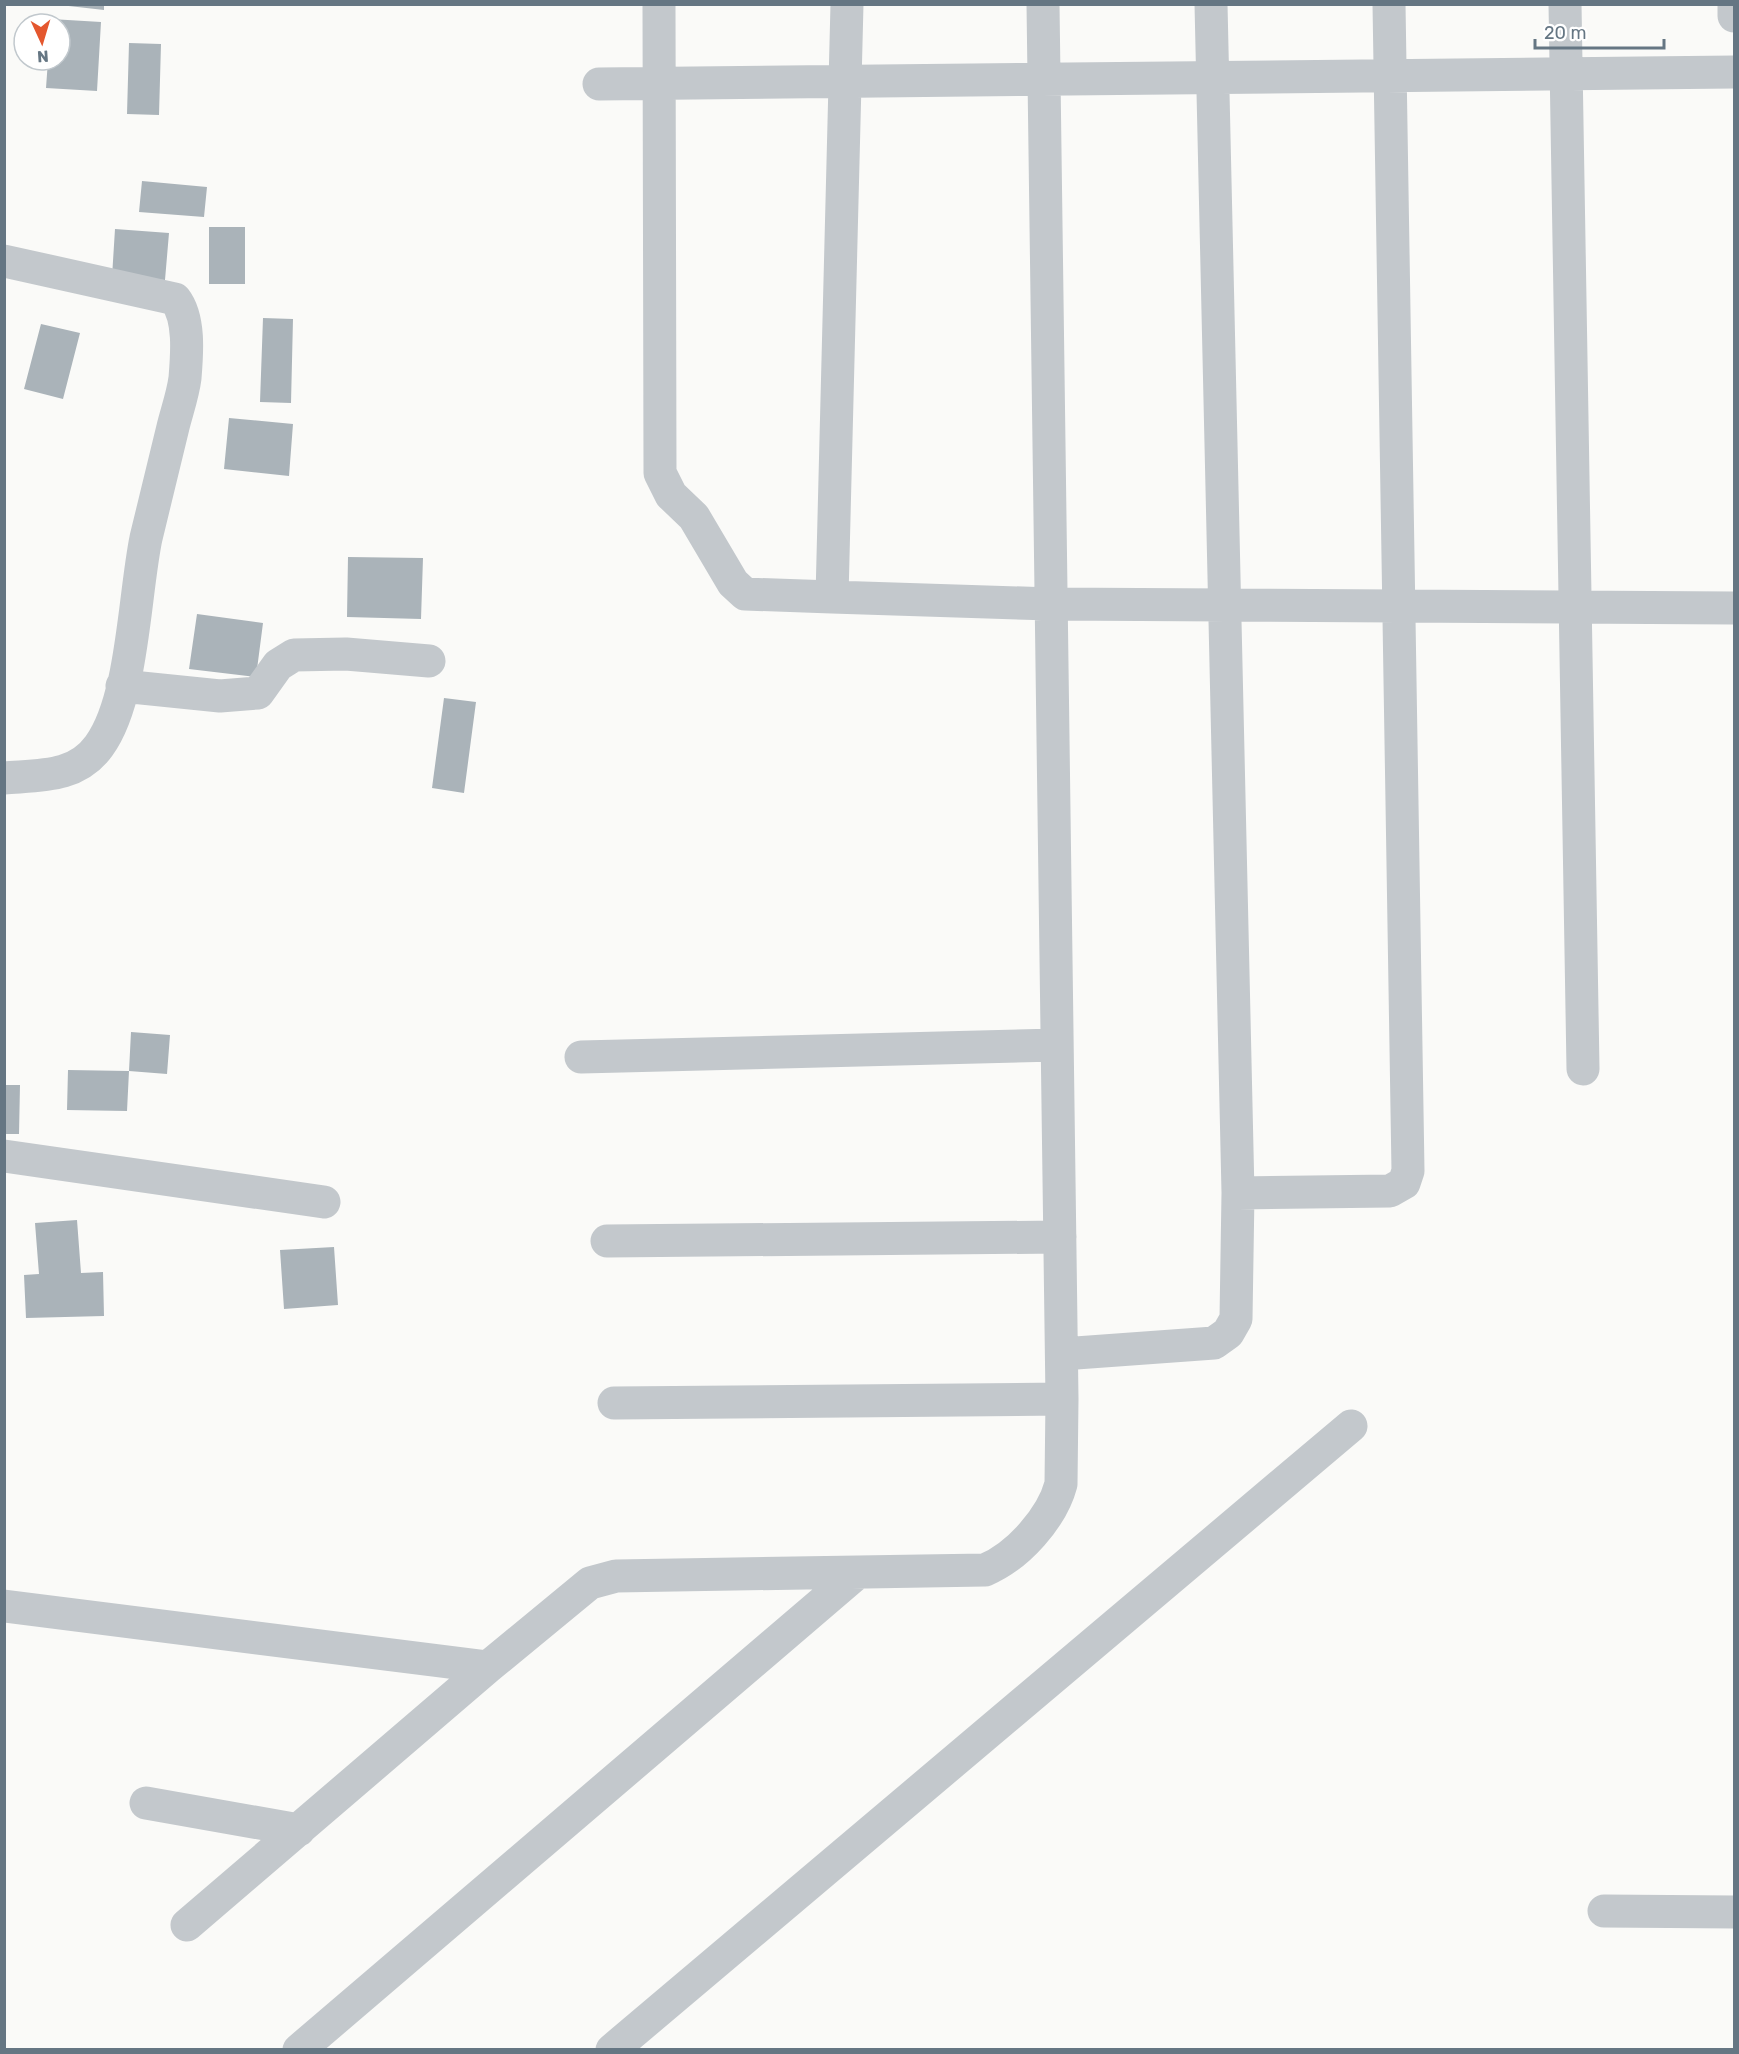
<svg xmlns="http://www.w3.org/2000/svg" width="1739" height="2054" font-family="Rubik,sans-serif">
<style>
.building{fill:#aab3b9}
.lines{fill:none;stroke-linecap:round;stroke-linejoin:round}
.minor{stroke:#c3c8cc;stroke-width:33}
</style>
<rect width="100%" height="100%" fill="#fafaf8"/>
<path class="building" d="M51,4H104V10Z
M51,19L101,22L97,91L46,88L48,60H60V24H50Z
M129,43L161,44L159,115L127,114Z
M142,181L207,187L204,217L139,212Z
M209,227H245V284H209Z
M115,229L169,233L165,280L112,277Z
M263,318L293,319L291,403L260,402Z
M41,324L80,333L63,399L24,389Z
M229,418L293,424L289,476L224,469Z
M348,557L423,558L421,619L347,617Z
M197,614L263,623L256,677L189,669Z
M444,698L476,702L464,793L432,788Z
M131,1032L170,1035L167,1074L129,1071L127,1111L67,1110L68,1070L129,1071Z
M4,1085H20L19,1134H4Z
M77,1220L81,1273L103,1272L104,1316L26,1318L24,1275L39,1274L35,1223Z
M334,1247L338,1305L284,1309L280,1250Z"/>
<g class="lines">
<path class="minor" d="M659,4L660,473L671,495L694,517L733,583L745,594L832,597
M847,4L832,597L1051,604L1734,608
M1565,4L1583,1069
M1734,4V16
M599,84L1734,72
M4,261L175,299C190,318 187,354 185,378C183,394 177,411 173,427C164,464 155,501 146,538C134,596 133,700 99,746C76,778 40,775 4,778
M122,686L220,696L258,693L278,665L294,655L346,654L429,661
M581,1057L1057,1045
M4,1156L324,1202
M1238,1193L1390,1191L1404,1183L1408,1171L1389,4
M607,1241L1060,1237
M1062,1354L1214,1343L1228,1333L1236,1319L1238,1193L1211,4
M614,1403L1062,1399
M4,1606L488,1667
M146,1803L299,1830
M1604,1911L1734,1912
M187,1925L488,1667L590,1583L616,1576L985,1570C1018,1556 1052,1518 1061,1484L1062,1399L1043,4
M299,2050L857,1573
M612,2050L1351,1426"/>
</g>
<rect width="1739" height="2054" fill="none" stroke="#657683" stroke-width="12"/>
<g transform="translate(42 42) rotate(176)"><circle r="28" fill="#ffffff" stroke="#c1c8cd" stroke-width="1.5"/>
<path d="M0-4.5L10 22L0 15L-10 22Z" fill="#e4572e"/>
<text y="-9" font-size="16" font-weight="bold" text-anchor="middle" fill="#657683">N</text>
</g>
<path d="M1535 39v9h129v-9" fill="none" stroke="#657683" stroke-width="3"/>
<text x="1544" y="39" font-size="18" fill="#657683" stroke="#ffffff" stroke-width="4.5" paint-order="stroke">20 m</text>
</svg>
